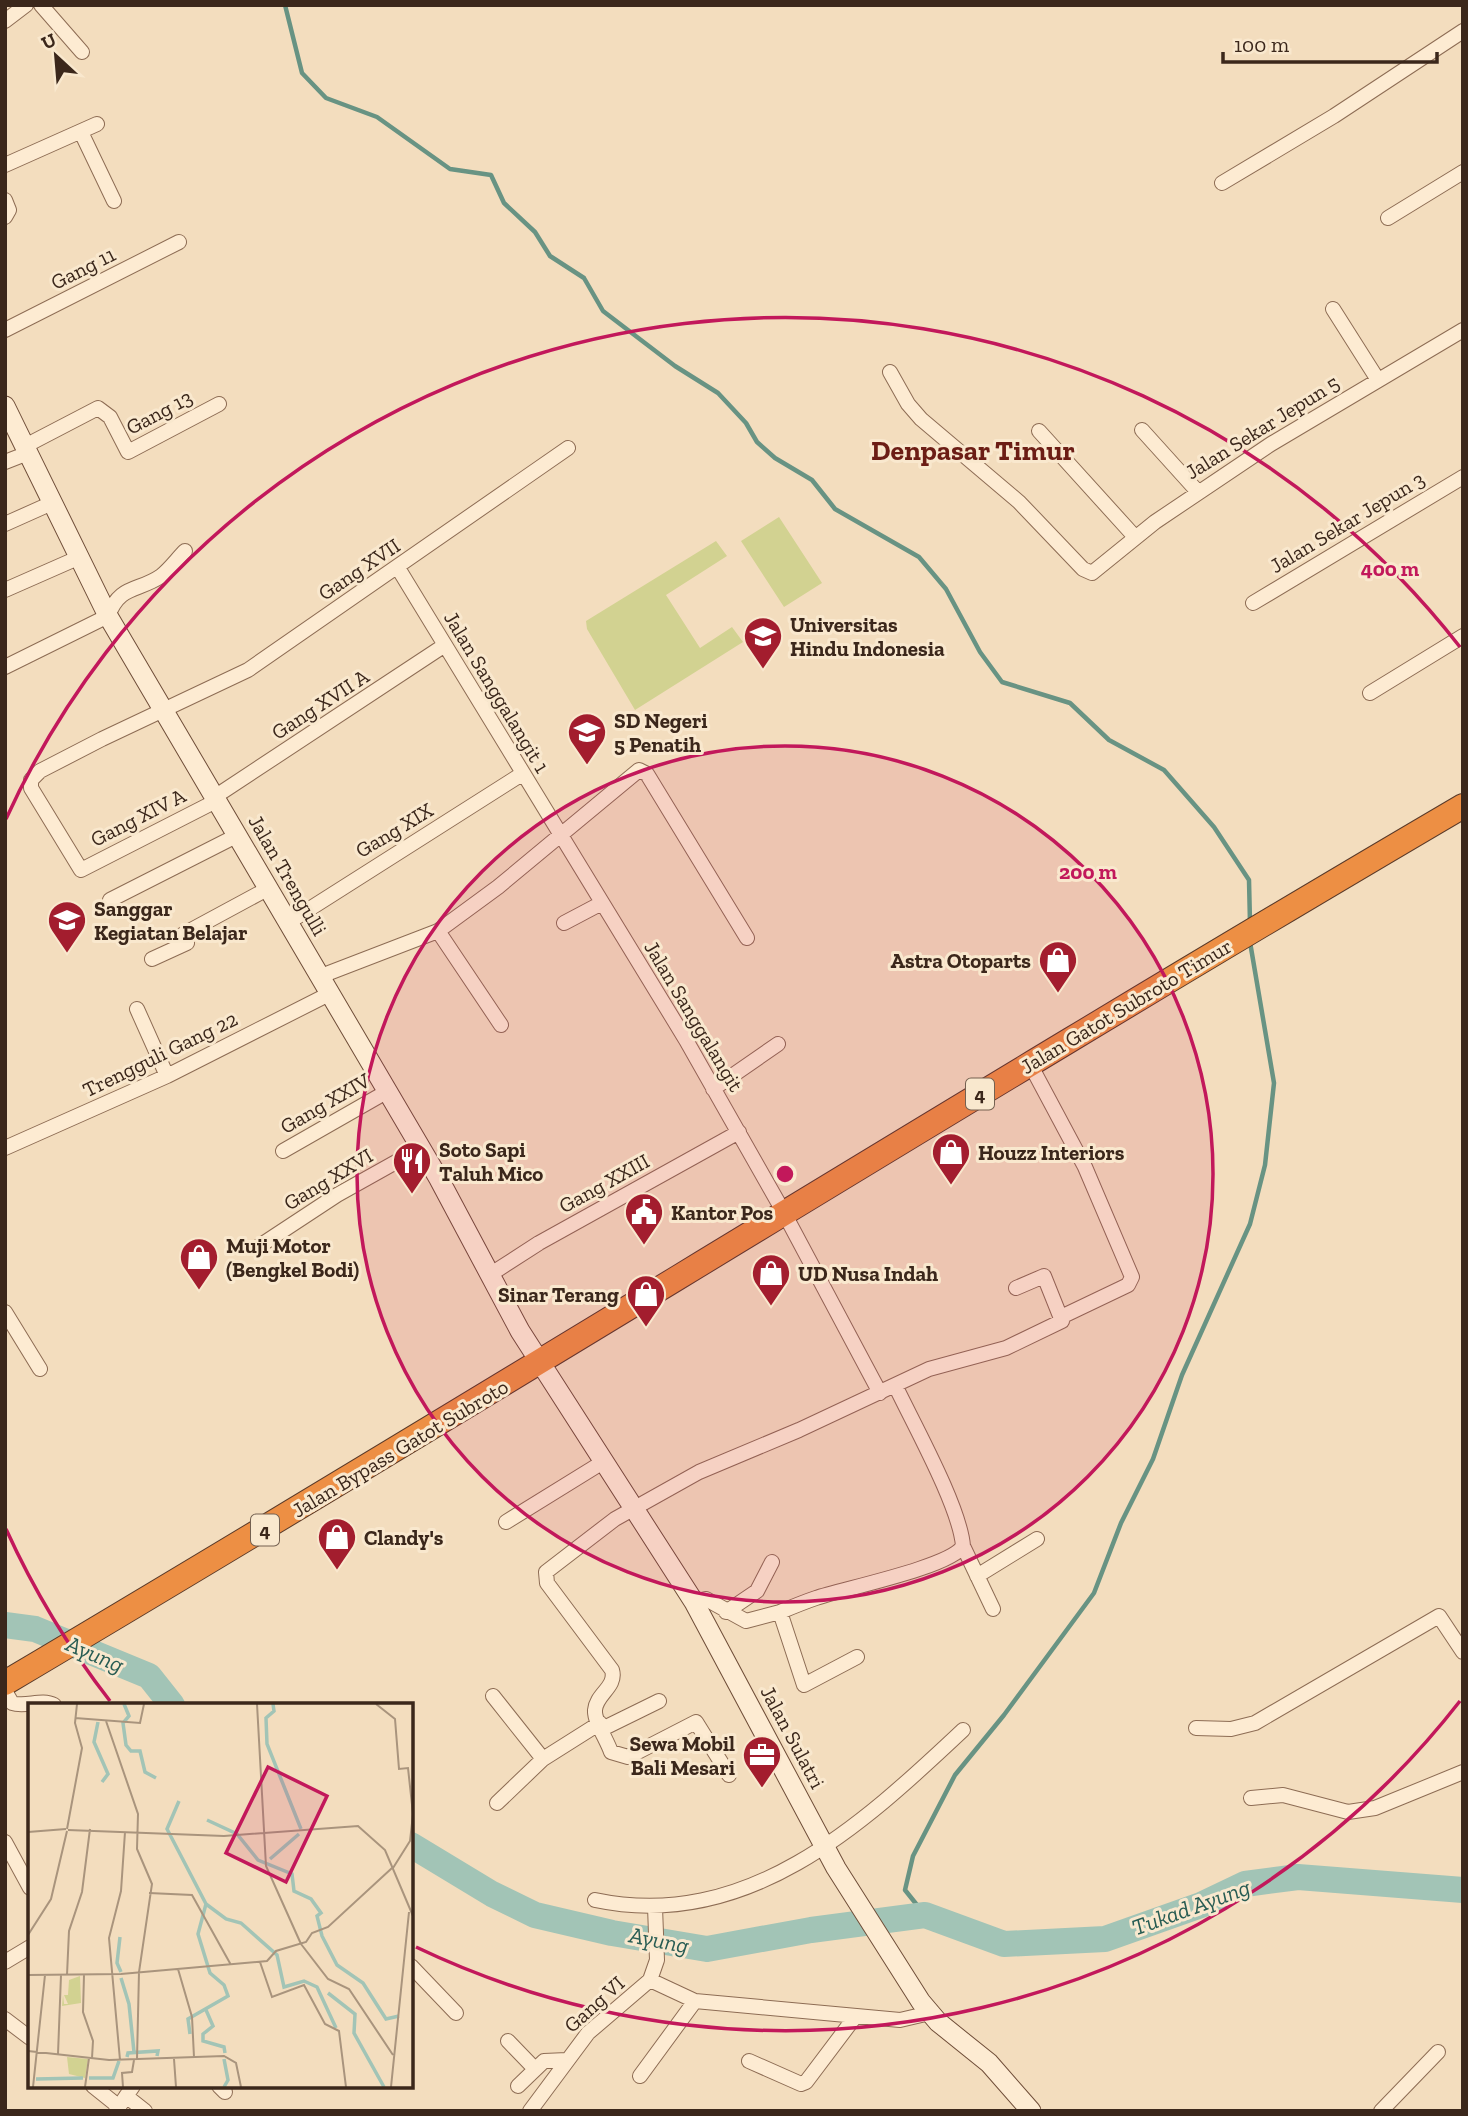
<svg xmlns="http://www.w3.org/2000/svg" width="1468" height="2116" font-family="'Zilla Slab',serif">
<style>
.green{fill:#d2d291}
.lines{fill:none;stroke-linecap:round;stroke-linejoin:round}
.stream{stroke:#689383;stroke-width:4.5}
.river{stroke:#a2c4b6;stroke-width:26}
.street-casing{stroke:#8d6c54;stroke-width:16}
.secondary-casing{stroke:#6f4d38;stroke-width:21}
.highway-casing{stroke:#5a3a29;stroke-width:26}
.street{stroke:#fdebd2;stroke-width:14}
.secondary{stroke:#fdebd2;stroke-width:19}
.highway{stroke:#ed8f44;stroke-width:24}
.ring{fill:none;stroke:#c2185b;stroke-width:3.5}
.labels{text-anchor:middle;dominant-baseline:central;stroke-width:6;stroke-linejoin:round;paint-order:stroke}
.shield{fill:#f9e8ce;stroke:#746151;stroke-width:2}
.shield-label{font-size:19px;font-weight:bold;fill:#3b271b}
.street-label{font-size:21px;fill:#3b271b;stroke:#f9e8ce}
.poi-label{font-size:21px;font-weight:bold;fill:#3b271b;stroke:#f9e8ce;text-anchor:start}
.water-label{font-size:23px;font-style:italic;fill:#285c53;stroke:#f9e8ce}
.district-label{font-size:28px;font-weight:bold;fill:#6c1d15;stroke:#f9e8ce}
.inset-river{fill:none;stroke:#a2c4b6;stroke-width:3.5}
.inset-road{fill:none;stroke:#a9947d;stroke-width:2}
.view{fill:#c2185b;fill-opacity:0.15;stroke:#c2185b;stroke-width:3.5}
.inset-edge{fill:none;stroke:#3b271b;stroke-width:3.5}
.centre{fill:#c2185b;stroke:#f9e8ce;stroke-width:3.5}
.ring-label{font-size:21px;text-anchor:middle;font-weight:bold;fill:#c2185b;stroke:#f9e8ce;stroke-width:6;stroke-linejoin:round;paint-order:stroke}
</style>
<rect width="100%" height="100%" fill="#f3ddbe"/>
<path class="green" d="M779,517L822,583L784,607L741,541Z
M716,541L727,556L666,595L700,648L732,627L743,642L635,710L587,629L586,621Z"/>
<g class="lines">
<path class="stream" d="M285,5L302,73L326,98L377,117L450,169L491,175L504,203L535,232L550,256L584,278L603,311L675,366L718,393L746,423L757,442L775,458L812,480L835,509L919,557L946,589L980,652L1002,682L1070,703L1109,740L1164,770L1214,827L1249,880L1250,923
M925,1915L905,1890L913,1856L955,1775L1004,1715L1094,1593L1121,1523L1153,1459L1182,1375L1250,1224L1265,1165L1274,1083L1250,942"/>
<path class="river" d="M5,1625L35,1629L149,1676L172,1705
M411,1845L492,1894L535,1915L612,1933L707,1949L811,1930L925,1915L1004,1944L1105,1939L1201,1905L1245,1884L1298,1877L1463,1890"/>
<g class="street-casing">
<path id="street" d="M41,5L82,52
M5,21L26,5
M81,132L114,201
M5,165L97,124
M1222,183L1334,116L1463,31
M5,200L9,210L5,217
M1388,218L1463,172
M1333,309L1378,380
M5,330L179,242
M890,372L908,404L921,419L1019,502L1083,569L1092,573L1155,522L1271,444L1463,330
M1142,430L1198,492
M1039,431L1135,537
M25,446L98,408L110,417L128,452L219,404
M5,462L28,453
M5,524L52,503
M398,568L686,1040L783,1211L880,1393
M5,590L80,557
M1253,603L1463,477
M5,667L108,616C120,584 138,592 161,576C170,569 177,559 185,551
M1370,693L1463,636
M216,796L445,645
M218,800L81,870L31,788V780L40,771L102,739L248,670L568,448
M110,900L238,835
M289,922L522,774
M564,923L600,904
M438,931L501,1025
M152,959L187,943L182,935L269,888
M321,976L438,931L498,887L639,770L647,774L747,938
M137,1009L167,1076
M1030,1064L1085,1167L1132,1277L1128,1285L1061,1317
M713,1089L778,1044
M5,1148L167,1076L331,993
M283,1151L388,1091
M258,1247L337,1195L421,1148
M491,1274L539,1243L739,1132
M5,1312L40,1369
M506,1522L603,1462
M963,1546L993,1609
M977,1576L1037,1539
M694,1602L706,1599L746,1621L780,1612
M726,1612L757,1591L772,1562
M857,1657L804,1685L780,1612C792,1607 804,1602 816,1598C842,1589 951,1567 963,1546C960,1507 913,1423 895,1385
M5,1691L12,1703C26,1708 41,1698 54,1705
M493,1696L543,1759
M1196,1728L1231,1729L1255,1723L1439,1616L1463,1652
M602,1729L659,1701
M729,1775L696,1722L628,1757L611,1752C607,1740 594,1721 595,1710C596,1694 617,1687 612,1670L547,1583L546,1572L615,1519L699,1472L799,1430L929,1369L1006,1348L1062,1321L1044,1276L1016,1288
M1251,1798L1283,1795L1348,1812L1375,1808L1463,1772
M497,1803L543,1759L600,1723
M5,1842L30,1888
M595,1900C746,1932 861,1826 963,1730
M5,1962L30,1947
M411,1966L456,2013
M650,1980L695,2001L900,2020L930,2013
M5,2019L30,2038
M508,2041L535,2069
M749,2061L801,2084L806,2082L855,2017
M640,2076L695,2001
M93,2086L118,2106
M219,2086L225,2092
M518,2086L544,2061L567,2060
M126,2096L145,2111
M116,2111L133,2086
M530,2111L588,2033L650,1980L657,1960L655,1907
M1381,2111L1438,2052"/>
</g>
<g class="secondary-casing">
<path id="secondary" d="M5,406L108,616L439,1179L520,1331L694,1602L836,1868L921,2002L938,2022L989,2063L1031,2111"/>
</g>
<g class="highway-casing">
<path id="highway" d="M5,1683C493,1394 974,1093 1463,806"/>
</g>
<use href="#street" class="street"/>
<use href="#secondary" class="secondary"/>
<use href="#highway" class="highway"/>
</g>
<circle cx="785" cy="1174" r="428" fill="#c2185b" fill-opacity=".12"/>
<g class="ring">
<circle cx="785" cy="1174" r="428"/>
<path d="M1460 1701A856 856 0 0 1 416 1947M110 1701A856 856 0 0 1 6 1529M6 819A856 856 0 0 1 1460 647"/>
</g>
<defs>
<g id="university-pin" transform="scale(2.0125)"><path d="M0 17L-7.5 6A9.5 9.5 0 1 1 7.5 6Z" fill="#a31d2e" stroke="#f9e8ce"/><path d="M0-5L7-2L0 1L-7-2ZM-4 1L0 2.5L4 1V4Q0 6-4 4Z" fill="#fff"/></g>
<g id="school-pin" transform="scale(2.0125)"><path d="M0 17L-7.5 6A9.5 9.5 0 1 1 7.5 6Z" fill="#a31d2e" stroke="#f9e8ce"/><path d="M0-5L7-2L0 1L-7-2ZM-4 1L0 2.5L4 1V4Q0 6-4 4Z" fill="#fff"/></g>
<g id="shop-pin" transform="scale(2.0125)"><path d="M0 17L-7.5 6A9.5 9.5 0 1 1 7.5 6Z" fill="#a31d2e" stroke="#f9e8ce"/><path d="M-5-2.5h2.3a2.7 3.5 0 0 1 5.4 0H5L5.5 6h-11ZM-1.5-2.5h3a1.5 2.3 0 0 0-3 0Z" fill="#fff"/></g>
<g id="restaurant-pin" transform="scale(2.0125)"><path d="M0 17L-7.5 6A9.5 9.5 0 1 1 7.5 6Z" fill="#a31d2e" stroke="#f9e8ce"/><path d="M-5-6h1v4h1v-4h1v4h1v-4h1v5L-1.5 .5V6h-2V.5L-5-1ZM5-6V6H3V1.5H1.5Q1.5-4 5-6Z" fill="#fff"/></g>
<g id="civic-pin" transform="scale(2.0125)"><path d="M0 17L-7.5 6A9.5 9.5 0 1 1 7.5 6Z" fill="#a31d2e" stroke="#f9e8ce"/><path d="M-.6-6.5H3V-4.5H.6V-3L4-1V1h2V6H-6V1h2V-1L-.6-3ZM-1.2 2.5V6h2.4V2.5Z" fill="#fff"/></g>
<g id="office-pin" transform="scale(2.0125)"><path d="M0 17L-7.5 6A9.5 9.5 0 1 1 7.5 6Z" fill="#a31d2e" stroke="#f9e8ce"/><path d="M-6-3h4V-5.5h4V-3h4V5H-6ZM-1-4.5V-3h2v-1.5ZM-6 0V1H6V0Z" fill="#fff"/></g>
</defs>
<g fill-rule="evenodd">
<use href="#university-pin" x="763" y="636"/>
<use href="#school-pin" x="587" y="732"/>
<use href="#school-pin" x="67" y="920"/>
<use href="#shop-pin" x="1058" y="960"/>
<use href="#shop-pin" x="951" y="1152"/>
<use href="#restaurant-pin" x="412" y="1161"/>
<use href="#civic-pin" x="644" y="1212"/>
<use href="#shop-pin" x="199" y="1257"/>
<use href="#shop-pin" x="771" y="1273"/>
<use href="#shop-pin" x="646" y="1294"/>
<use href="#shop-pin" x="337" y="1537"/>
<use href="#office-pin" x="762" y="1755"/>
</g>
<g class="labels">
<g class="shield">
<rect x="966" y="1078.5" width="28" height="31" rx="5"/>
<rect x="251" y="1514.5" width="28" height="31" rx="5"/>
</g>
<g class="shield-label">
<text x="980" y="1094">4</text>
<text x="265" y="1530">4</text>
</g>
<g class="street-label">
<text transform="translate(83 268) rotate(-27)">Gang 11</text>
<text transform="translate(159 412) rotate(-28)">Gang 13</text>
<text transform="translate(1262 427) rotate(-32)">Jalan Sekar Jepun 5</text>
<text transform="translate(1347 522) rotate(-31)">Jalan Sekar Jepun 3</text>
<text transform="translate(359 569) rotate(-34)">Gang XVII</text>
<text transform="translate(497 692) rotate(59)">Jalan Sanggalangit 1</text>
<text transform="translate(320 704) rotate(-33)">Gang XVII A</text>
<text transform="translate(138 817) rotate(-27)">Gang XIV A</text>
<text transform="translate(394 830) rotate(-31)">Gang XIX</text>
<text transform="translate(288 875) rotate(60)">Jalan Trengulli</text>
<text transform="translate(1126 1006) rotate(-31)">Jalan Gatot Subroto Timur</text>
<text transform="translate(694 1016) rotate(59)">Jalan Sanggalangit</text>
<text transform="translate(160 1054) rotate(-26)">Trengguli Gang 22</text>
<text transform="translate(325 1103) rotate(-30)">Gang XXIV</text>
<text transform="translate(328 1179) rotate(-31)">Gang XXVI</text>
<text transform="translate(604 1183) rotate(-29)">Gang XXIII</text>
<text transform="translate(400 1448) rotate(-31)">Jalan Bypass Gatot Subroto</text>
<text transform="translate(793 1737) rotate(62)">Jalan Sulatri</text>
<text transform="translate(594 2004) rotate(-42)">Gang VI</text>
</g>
<g class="poi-label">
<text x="790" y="624">Universitas<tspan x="790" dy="24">Hindu Indonesia</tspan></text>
<text x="614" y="720">SD Negeri<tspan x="614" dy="24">5 Penatih</tspan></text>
<text x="94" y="908">Sanggar<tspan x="94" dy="24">Kegiatan Belajar</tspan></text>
<text x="1031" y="960" text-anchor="end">Astra Otoparts</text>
<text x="439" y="1149">Soto Sapi<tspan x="439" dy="24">Taluh Mico</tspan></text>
<text x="978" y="1152">Houzz Interiors</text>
<text x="671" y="1212">Kantor Pos</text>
<text x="226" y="1245">Muji Motor<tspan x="226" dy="24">(Bengkel Bodi)</tspan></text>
<text x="798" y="1273">UD Nusa Indah</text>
<text x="619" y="1294" text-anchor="end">Sinar Terang</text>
<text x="364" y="1537">Clandy's</text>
<text x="735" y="1743" text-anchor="end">Sewa Mobil<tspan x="735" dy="24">Bali Mesari</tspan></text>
</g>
<g class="water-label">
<text transform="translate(95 1654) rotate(23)">Ayung</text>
<text transform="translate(1191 1907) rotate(-20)">Tukad Ayung</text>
<text transform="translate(659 1940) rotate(11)">Ayung</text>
</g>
<g class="district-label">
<text x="973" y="450">Denpasar Timur</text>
</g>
</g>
<g transform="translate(28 1703)">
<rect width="385" height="385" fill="#f3ddbe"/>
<path d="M52,273L53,300L34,303L35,292L36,301H40L36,292H40L41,277ZM39,354L60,356L57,375L41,371Z" fill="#d2d291"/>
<path class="inset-river" d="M96,1L101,13L95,20L98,42L103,48H112L117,69L128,75M245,1L246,8L238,15L239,41L273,126M70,19L66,39L80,71L74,79M151,98L139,126L178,201L170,231L182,270L196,282L200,293L160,316L162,331M179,117L209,131L230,157L264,171L266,188L283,196L293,210L289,213L294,233L309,262L335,280L358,316L371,313M242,156L271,131M178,201L198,216L213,220L249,252L256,284L276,278L289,284L308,325M92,234L89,260L93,269M93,275L101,301L106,349M300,290L327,311L326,330L356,384M178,307L185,323L175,331V338L196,344L197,350M99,354L100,350L130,348L129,353M61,375H85L91,358M8,376L55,375M196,384L200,377L196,356"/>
<path class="inset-road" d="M229,1L238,163L273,241M348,1L367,16L371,66L380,65L385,111M47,15L112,20L116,1M78,18L110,111L109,146L124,181L111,269L109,356M39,126L54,45L47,20L49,1M40,127L196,133L330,123L357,147L385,213M0,129L38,126M365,165L382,138L385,111M121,190L164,192L203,262M0,232L23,196L39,128M273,241L300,276L321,286L365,352M232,259L244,294L276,282L297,321L311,328L318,384M150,266L164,314L166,354M0,272L93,271L239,258L248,248L278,239L284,230L300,224L364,165M39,272L41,228L54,189L62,126M56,272L55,309L65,338L64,355M0,348L81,357L196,353L208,360L213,384M30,351L33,272M146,356L148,384M92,357L81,235L93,188L97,129M5,384L17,272M57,384L61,355M95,384L94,370L104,369L106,357M363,384L381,209"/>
<path class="view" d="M240,64L299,93L258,179L198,150Z"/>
<rect width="385" height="385" class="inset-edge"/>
</g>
<circle cx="785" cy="1174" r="10" class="centre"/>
<g class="ring-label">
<text x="1390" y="576">400 m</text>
<text x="1088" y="879">200 m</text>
</g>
<rect width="1468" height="2116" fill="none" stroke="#3b271b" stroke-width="14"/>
<g transform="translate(56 56) rotate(334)" stroke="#f9e8ce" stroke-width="5" paint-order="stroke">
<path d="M0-5L12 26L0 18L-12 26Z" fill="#3b271b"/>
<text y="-10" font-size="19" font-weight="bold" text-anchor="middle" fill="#3b271b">U</text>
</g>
<path d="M1223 52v10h214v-10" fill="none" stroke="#3b271b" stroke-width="3.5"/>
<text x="1234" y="52" font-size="21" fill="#3b271b" stroke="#f9e8ce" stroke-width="5" paint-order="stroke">100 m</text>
</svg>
